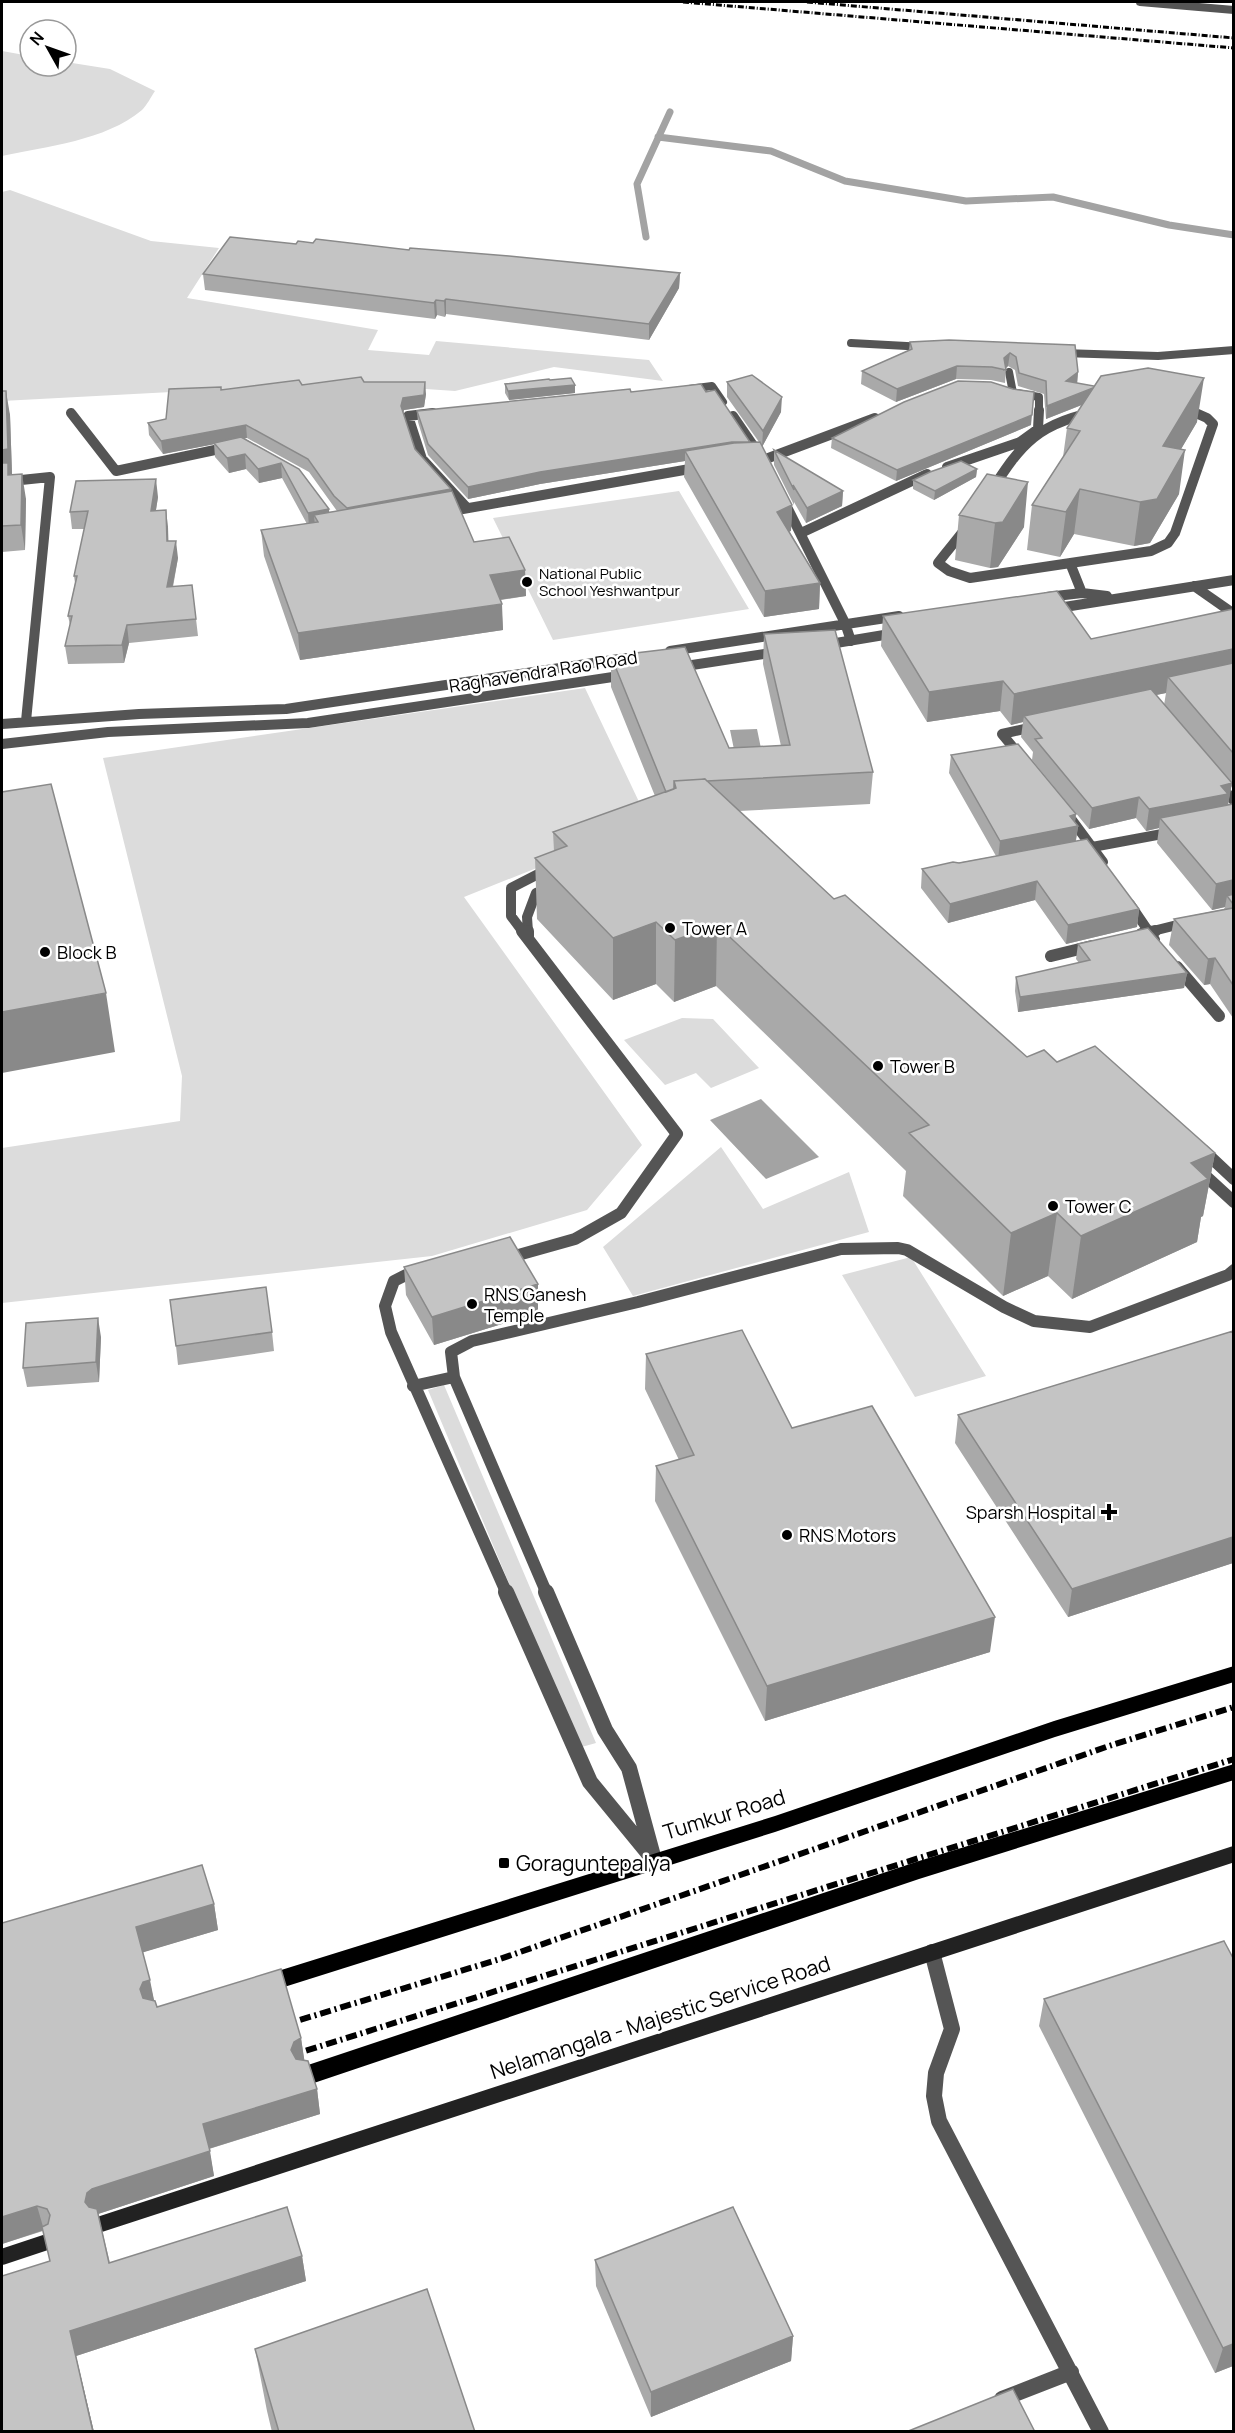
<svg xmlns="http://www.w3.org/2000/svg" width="1235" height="2433" font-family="Manrope,sans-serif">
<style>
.green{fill:#dcdcdc}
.water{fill:#a3a3a3}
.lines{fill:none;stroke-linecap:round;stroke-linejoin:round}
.stream{stroke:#a3a3a3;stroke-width:7}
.minor-far3{stroke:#555;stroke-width:8}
.minor-far2{stroke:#555;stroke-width:10}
.minor-far1{stroke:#555;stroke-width:12}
.minor{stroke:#555;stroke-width:16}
.secondary{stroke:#222;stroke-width:16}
.trunk{fill:#000;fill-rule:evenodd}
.rail-far1{stroke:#000;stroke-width:3;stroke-dasharray:6 2 1 2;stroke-linecap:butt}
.rail{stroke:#000;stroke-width:6;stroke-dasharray:11 4 2 4;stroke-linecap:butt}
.wall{fill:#a9a9a9;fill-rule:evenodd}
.shaded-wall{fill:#898989}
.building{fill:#c4c4c4;stroke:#898989;stroke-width:1.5}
.poi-dot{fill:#000;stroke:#fff;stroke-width:2}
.labels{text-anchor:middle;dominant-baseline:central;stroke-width:5;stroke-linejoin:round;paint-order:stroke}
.far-poi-label{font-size:15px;fill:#000;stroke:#fff;text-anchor:start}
.street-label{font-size:18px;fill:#000;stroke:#fff}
.poi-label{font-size:18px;fill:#000;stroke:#fff;text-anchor:start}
.near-street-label{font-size:21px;fill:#000;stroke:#fff}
.near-poi-label{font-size:21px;fill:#000;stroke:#fff;text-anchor:start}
</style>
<rect width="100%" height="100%" fill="#fff"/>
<path class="green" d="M2,51L30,56V66H66V62L110,69L155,91C151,97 147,105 142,110C105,141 47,146 2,156Z
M10,190L151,241L219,248L187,298L378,330L368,350L429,355L436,341L649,360L663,381L554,367L455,391L339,383L2,401V192Z
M679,491L749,609L553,640L493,518Z
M585,688L650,825L584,849L464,897L642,1145L587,1210L432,1256L2,1303V1148L180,1121L182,1076L103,758Z
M682,1018L713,1019L759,1068L711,1088L696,1073L665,1085L624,1040Z
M721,1147L763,1209L849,1172L869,1232L633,1296L603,1247Z
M911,1257L986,1376L915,1397L842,1275Z
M444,1385L596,1743L578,1748L428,1390Z"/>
<path class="water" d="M757,729L764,763L737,764L730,730Z
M761,1099L819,1157L766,1179L710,1120Z"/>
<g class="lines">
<path class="stream" d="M658,137L771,151L845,181L966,201L1053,197L1169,225L1234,235
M646,237L637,184L670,112"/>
<path class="minor-far3" d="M1140,2L1234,10
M851,343L925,347
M1062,353L1158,356L1234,350
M1009,372L1013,393
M689,389L712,386L723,402
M1017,393L1039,397V411
M1097,411L1142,405L1194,411"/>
<path class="minor-far2" d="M1106,410C1025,423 1017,454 975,515C964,532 950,547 938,563L949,571L970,578L1151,551L1168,543L1175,533L1213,424L1207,418L1189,410
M71,413L116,471L229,447
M433,413L408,416L422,459L467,508
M733,416L759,454
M754,461L763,460L875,418
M947,467L1020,442L1038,429L1039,410
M2,482L50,477L26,721
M784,501L845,623L851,641
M446,512L701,467
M801,533L927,474
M1070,563L1082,593
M1194,586L1234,614
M1047,597L1082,593L1107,596
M1052,609L1234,580
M824,645L896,633
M670,651L899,616
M679,667L777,652
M2,724L139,714L286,709L626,658
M2,744L108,732L308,723L626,675
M1022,758L1002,734L1038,726
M1219,784L1234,801
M1069,816L1103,862
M1087,848L1173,832
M1130,904L1149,932
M523,932L511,916V888L548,869
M528,932L527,917L536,893L550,888
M1149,932L1189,922"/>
<path class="minor-far1" d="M528,931V937
M1148,931L1154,940
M1141,934L1155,931
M1051,956L1092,946
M1177,967L1219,1016
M1203,1150L1234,1179
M1198,1169L1234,1202
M504,1259L575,1239L621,1213L677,1134L522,931
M419,1272L410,1273L394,1281L385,1306L391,1332L507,1594
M413,1386L454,1377
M547,1594L454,1377L451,1352L472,1341L638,1302L841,1249L898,1248L907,1250L1004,1307L1034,1321L1090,1327L1228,1275L1234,1270"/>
<path class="minor" d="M506,1592L590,1782L654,1860
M546,1592L605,1730L629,1768L653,1856
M932,1952L952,2029L936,2073L934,2096L939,2121L1101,2432
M1002,2399L1071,2372"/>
<path class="secondary" d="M101,2224L1234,1854
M2,2257L47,2242"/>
<path class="trunk" d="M1234,1666V1682L1055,1737L775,1832L262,1994L255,1992L251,1985L255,1978L262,1976L775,1816L1054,1721Z
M1234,1764V1780L919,1879L308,2085L300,2082L297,2075L300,2068L308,2065L919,1861Z"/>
<path class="rail-far1" d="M683,2L1234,48
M807,2L1234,38"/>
<path class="rail" d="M280,2026L500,1959L1109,1746L1234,1707
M286,2057L1234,1759"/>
</g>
<path class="wall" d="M296,244L409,250L680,273L679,288L649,340L446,314L445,317L437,315L435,319L205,290L203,274Z
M910,342L1075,345L1078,372L1077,383L1197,422L1181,449L1179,494L1150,543L1134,546L1074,534L1060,557L1027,550L1032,505L1063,457L1067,428L1082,405L1046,419L1044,394L1018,386L1015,370L1008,366L1006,368L1005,383L991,380L956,379L896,402L861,384L862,371L909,350Z
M550,380L575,385V393L509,400L505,393V384Z
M727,382L781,412L762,447L792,505L791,531H789L820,583L819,609L764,617L684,477L685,461L540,484L468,499L428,455L418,422L417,411L631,392H706L750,442H759L727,397Z
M302,385L426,394L424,407L404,410L403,413L415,449L451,491L474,542L525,570L526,596L501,600L503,630L300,660L264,556L261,530L307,524L282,478L259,483L246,469L229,473L215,457L214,444L163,454L149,435L148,423L166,419L221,390ZM244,438H247L309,472L337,511L329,512V509L299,469Z
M2,391L10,415L12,474H10V475L26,499L25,550L2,552Z
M1031,425L896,481L831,448L832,438Z
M774,450L843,491L842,506L806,523L794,502V505L774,465Z
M977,469L976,477L934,500L913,489V480Z
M158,497L156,510L168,527V541L178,558L173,587L192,585L198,636L129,643L124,663L68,664L65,646L70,625L68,616L75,583L74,576L85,529H72L70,512Z
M959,515L1024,527L998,567L990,568L955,560Z
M1233,609V789L1231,786L1228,805L1233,804V1018L1210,984L1204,985L1169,945L1174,919L1224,909L1225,907L1212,910L1157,843L1159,828L1146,831L1136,818L1089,829L1032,760L1033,752L1021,737L1023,722L1011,725L1000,711L927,722L881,646L883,616L1091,639ZM1166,693L1164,705L1156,695Z
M764,634L873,772L870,804L739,811L834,899L1027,1057L1057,1062L1215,1153L1203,1216L1201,1217L1197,1242L1072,1299L1048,1276L1003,1296L903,1196L906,1171L716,986L674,1002L656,984L613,1000L537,919L535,858L554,851L553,832L655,796L611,687V656L729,748L781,746L763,664Z
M951,755L1076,814L1075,822L1078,826L1076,841L1139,909L1137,927L1066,944L1035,900L948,923L921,888L922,869L996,856L949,773Z
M1078,944L1187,973L1184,988L1018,1012L1015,991L1016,977L1079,963L1076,959Z
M404,1267L538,1284V1313L434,1345L406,1295Z
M1233,1331V1563L1068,1617L955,1443L958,1415Z
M272,1332L274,1351L178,1365L176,1346Z
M101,1337L99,1382L27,1387L23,1368Z
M646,1354L792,1428L990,1652L765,1721L655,1501L656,1466L679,1460L645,1389Z
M214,1904L218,1930L143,1952L154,2001L157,2007L301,2038L304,2060L317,2089L320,2114L209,2149L214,2176L98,2214L110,2263L302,2256L306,2281L76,2356L94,2432H2L50,2261L43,2231L2,2244V1923Z
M1233,1958V2366L1215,2373L1039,2026L1044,1999Z
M595,2260L793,2336L791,2361L651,2417L596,2286Z
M255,2349L475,2432H272L267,2411Z"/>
<path class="shaded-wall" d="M680,273L679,288L649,340V324Z
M446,299V314L445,317L444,301Z
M436,300L437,315L435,319L434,303Z
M1010,353L1008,366L1003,371L1004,358Z
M957,366L956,379L896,402L897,389Z
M1078,372L1077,385L1066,381Z
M1204,378L1197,422L1157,490L1163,446Z
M425,382L426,394L424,407L404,410L401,418V406L403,398Z
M575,385V393L509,400L508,391Z
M1096,387L1094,400L1046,419L1047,406Z
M6,391L10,415L12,474H10L12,488L2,475V450Z
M782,397L781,412L762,447L763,431Z
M1032,415L1031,425L896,481L897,470Z
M246,425L247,438L163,454L161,441Z
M732,442V454L685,451V461L540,484L468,499V487L540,472Z
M1185,450L1179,494L1150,543L1134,546L1140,502Z
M245,454L246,469L229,473L227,458Z
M281,463L282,478L259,483L258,469Z
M977,469L976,477L934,500L935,491Z
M22,474L26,499L25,550L21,525Z
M156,479L158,497L153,528L151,511Z
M1028,482L1024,527L998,567L990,568L995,523Z
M451,489L452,502L347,521V508Z
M1080,489L1074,534L1060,557L1066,512Z
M843,491L842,506L806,523L807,508Z
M792,505L791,531L776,537L777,512Z
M329,509L330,524L318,522L314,515L315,526L309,527L308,513Z
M166,510L168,527L169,559L167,541Z
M176,541L178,558L169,605L167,587Z
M525,570L526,596L491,601L490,575Z
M820,583L819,609L764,617L765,591Z
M502,604L503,630L300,660L298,633Z
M127,625L129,643L124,663L122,645Z
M1233,649V679L1168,677L1166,693L1028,721L1024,716L1023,722L1011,725L1014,694Z
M1003,681L1000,711L927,722L929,692Z
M1232,783L1228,805L1160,818L1159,828L1146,831L1149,809L1221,786Z
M1139,797L1136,818L1089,829L1092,808Z
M1076,814L1074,827L1078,826L1075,845L998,860L1000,841Z
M1233,880V902L1227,896L1225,907L1212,910L1216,884Z
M1037,881L1035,900L948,923L950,904Z
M1139,909L1137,927L1066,944L1068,925Z
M656,922V984L613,1000V938Z
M717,925L716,986L674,1002L675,940Z
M1215,958L1210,984L1204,985L1208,959Z
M1187,973L1184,988L1018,1012L1020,997Z
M106,993L115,1052L2,1073V1012Z
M1215,1153L1203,1216L1201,1217L1197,1242L1072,1299L1081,1236L1191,1163Z
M1057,1213L1048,1276L1003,1296L1011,1233Z
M538,1284V1313L434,1345L432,1317Z
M98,1318L101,1337L99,1382L96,1362Z
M1233,1537V1563L1068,1617L1072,1589Z
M995,1617L990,1652L765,1721L767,1686Z
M214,1904L218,1930L141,1953L136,1927Z
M150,1980L155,2005L145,2015L140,1989L143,1982Z
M301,2038L305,2064L298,2067L291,2050L294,2042Z
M317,2089L320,2114L208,2149L203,2124Z
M210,2151L214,2176L98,2214L91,2227L85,2202L87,2193L92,2189Z
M37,2206L44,2230L2,2244V2217Z
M302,2256L306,2281L76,2356L94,2432H93L70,2331Z
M793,2336L791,2361L651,2417V2392Z
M1233,2344V2366L1215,2373L1223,2348Z"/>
<path class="building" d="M230,237L296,244L298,241L313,243L316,239L409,250L410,248L509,256L680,273L649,324L446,299L444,301L436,300L434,303L203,274Z
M949,340L1075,345L1078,372L1066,381L1094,386L1093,388L1047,406L1046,381L1019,373L1016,357L1010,353L1004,358L1006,370L992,367L957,366L897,389L862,371L912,349L910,342Z
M1148,368L1204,378L1163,446L1185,450L1157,499L1140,502L1080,489L1066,512L1032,505L1080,431L1067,428L1101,376Z
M752,375L782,397L763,431L727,382Z
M361,377L364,382H425L424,395L403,398L401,406L415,449L451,489L347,508L334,496L308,459L246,425L161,441L148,423L166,419L169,389L221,387V390L299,380L302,385Z
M571,378L575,385L508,391L505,384L549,379L550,380Z
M958,381L991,382L1013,389L1034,392L1032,415L897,470L832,438L904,402Z
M701,384L706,392L715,390L750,442H732L540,472L468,487L428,444L417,411L630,389L631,392Z
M2,391H6L8,449L2,450Z
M241,437L299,469L329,509L308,513L281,463L258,469L245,454L227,458L214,443Z
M760,442L792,505L777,512L820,583L765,591L685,451L734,443Z
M774,450L843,491L807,508L793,485L794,490Z
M961,461L977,469L935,491L913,480L930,472Z
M2,463H8V475L22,474L21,525L2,526Z
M987,474L1028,482L1003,522L995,523L959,515Z
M156,479L151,511L166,510L167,541H176L167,587L192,585L196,619L127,625L122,645L65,646L72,616H68L77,576H74L88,511L70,512L76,481Z
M452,491L474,542L509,537L525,570L490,575L502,604L298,633L261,530L318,522L314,515Z
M1057,591L1091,639L1233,609V649L1014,694L1003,681L929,692L883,616Z
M835,630L873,772L707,781L705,779L674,781V789L666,792L611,656L685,647L729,748L790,745L764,634Z
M1233,663V753L1168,677Z
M1151,689L1232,783L1221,786L1228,794L1149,809L1139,797L1092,808L1035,739L1042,738L1024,716Z
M1018,744L1076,814L1070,816L1078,826L1000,841L951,755Z
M705,779L834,899L845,895L1027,1057L1044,1050L1057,1062L1095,1046L1215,1153L1191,1163L1208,1179L1081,1236L1057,1213L1011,1233L909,1133L929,1125L717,925L675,940L656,922L613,938L535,858L567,846L553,832L676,788L674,781Z
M51,784L106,993L2,1012V792Z
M1233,804V880L1216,884L1160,818Z
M1087,839L1139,909L1068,925L1037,881L950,904L922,869L953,862L959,863Z
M1233,894V904L1227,896Z
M1233,908V985L1215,958L1208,959L1174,919Z
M1148,928L1187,973L1020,997L1016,977L1090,960L1078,944Z
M510,1237L538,1284L432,1317L404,1267Z
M266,1287L272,1332L176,1346L170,1300Z
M98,1318L96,1362L23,1368L26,1323Z
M742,1330L792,1428L872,1406L995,1617L767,1686L656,1466L694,1455L646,1354Z
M1233,1331V1537L1072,1589L958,1415Z
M202,1865L214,1904L136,1927L150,1980L143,1982L140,1989L143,1998L155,2001L157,2007L281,1969L301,2038L294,2042L291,2050L296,2059L308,2061L317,2089L203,2124L210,2151L92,2189L87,2193L85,2202L89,2207L97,2209L109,2263L287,2207L302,2256L70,2331L93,2432H2V2276L50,2261L42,2227L48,2224L50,2215L47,2209L37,2206L2,2217V1923Z
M1224,1941L1233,1958V2344L1223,2348L1044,1999Z
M733,2207L793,2336L651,2392L595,2260Z
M427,2289L475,2432H279L255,2349Z
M1013,2389L1035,2432H906Z"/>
<g class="poi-dot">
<circle cx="527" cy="582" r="6"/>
<circle cx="670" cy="928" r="6"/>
<circle cx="45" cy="952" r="6"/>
<circle cx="878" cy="1066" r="6"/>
<circle cx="1053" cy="1206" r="6"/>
<circle cx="472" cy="1304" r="6"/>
<path d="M1106 1503h6v6h6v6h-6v6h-6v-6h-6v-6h6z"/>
<circle cx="787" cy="1535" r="6"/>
<rect x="498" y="1857" width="12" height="12" rx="3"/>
</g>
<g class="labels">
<g class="far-poi-label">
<text x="539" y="573">National Public<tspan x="539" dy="17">School Yeshwantpur</tspan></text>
</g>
<g class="street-label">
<text transform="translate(543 671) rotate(-9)">Raghavendra Rao Road</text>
</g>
<g class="poi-label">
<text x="682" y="928">Tower A</text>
<text x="57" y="952">Block B</text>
<text x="890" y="1066">Tower B</text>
<text x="1065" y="1206">Tower C</text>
<text x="484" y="1294">RNS Ganesh<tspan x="484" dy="21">Temple</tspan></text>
<text x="1096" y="1512" text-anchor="end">Sparsh Hospital</text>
<text x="799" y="1535">RNS Motors</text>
</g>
<g class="near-street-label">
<text transform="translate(724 1814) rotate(-17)">Tumkur Road</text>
<text transform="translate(660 2017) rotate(-18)">Nelamangala - Majestic Service Road</text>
</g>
<g class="near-poi-label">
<text x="516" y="1863">Goraguntepalya</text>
</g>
</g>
<rect width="1235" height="2433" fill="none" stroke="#000000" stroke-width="6"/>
<g transform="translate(48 48) rotate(310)"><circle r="28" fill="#ffffff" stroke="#999999" stroke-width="1.5"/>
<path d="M0-4.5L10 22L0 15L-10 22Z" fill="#000000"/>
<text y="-9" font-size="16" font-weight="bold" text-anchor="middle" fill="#000000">N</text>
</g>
</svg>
